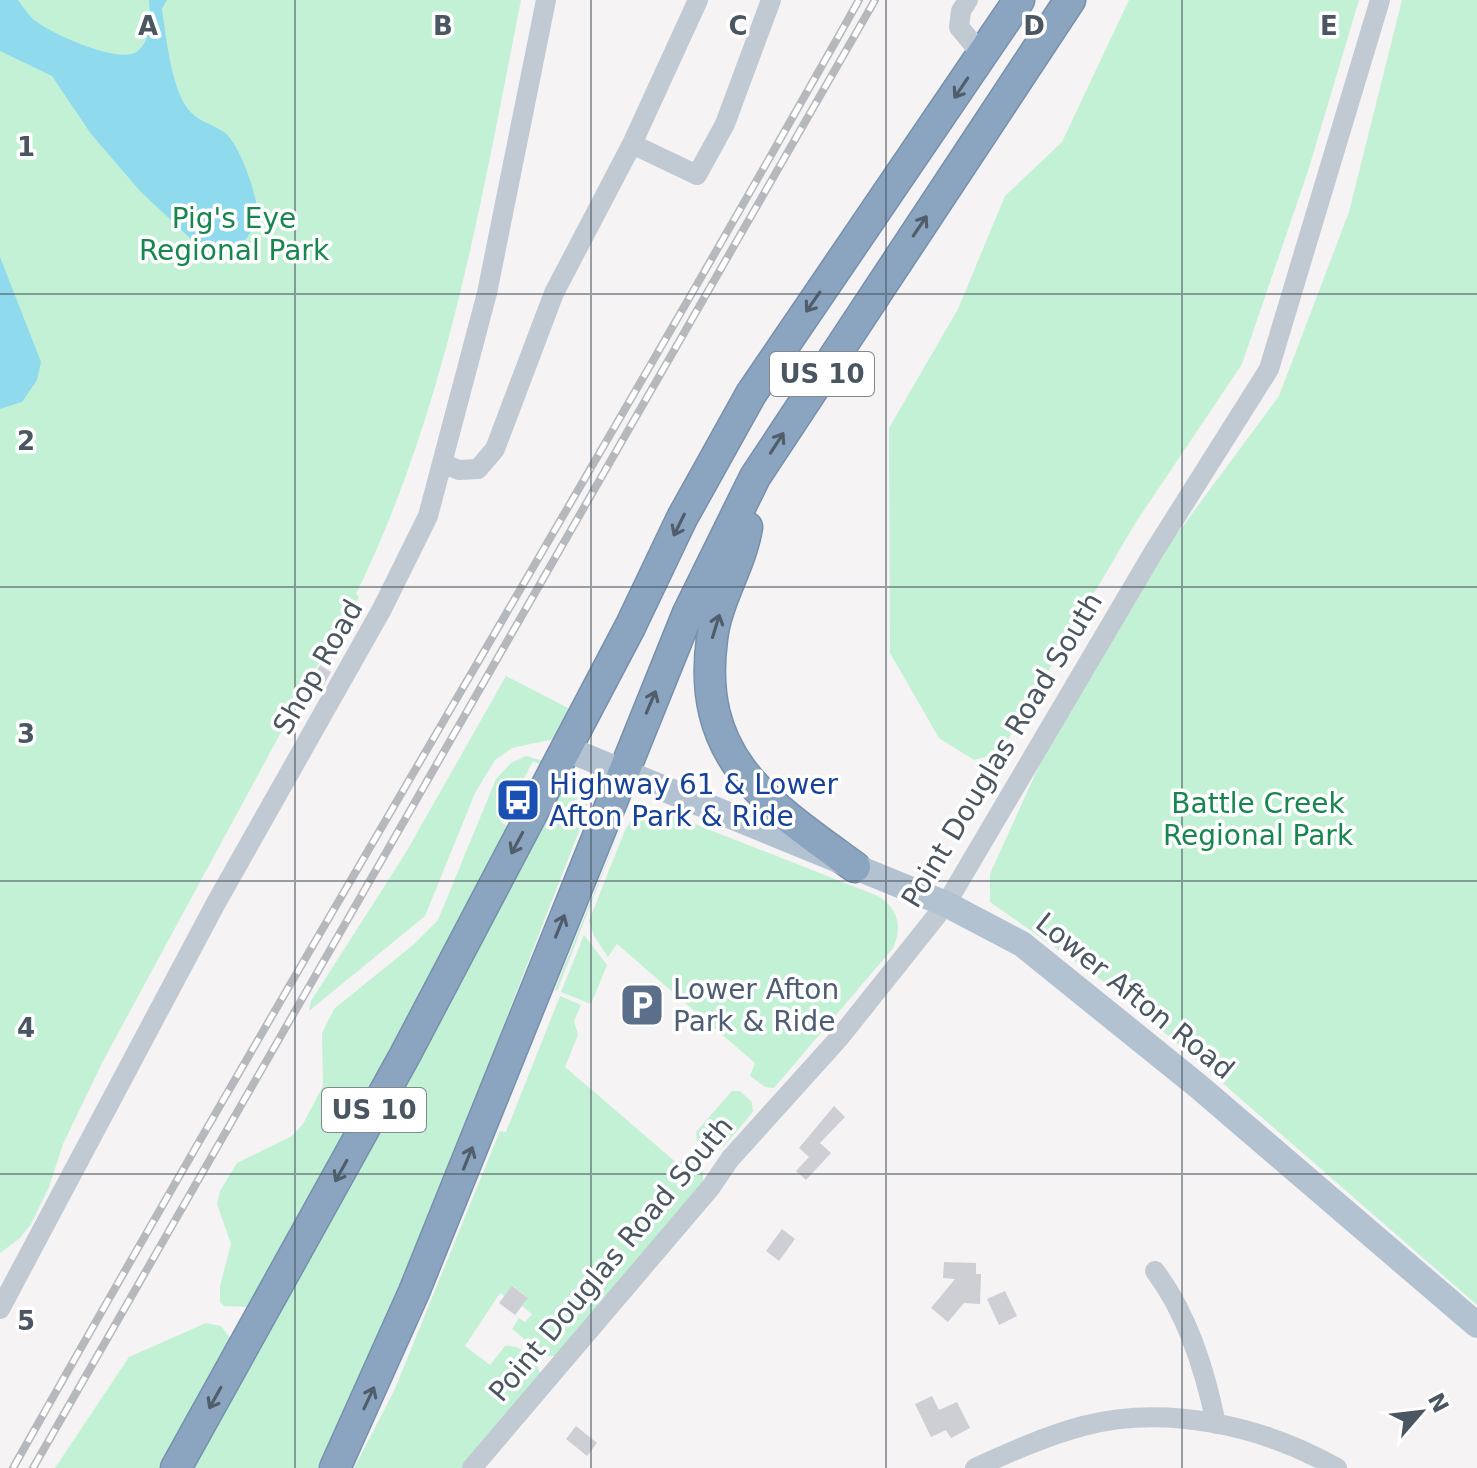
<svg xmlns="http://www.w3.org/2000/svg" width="1477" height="1468" font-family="'DejaVu Sans',sans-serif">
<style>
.green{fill:#c3f1d5}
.water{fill:#90daee}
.building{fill:#cdcfd5}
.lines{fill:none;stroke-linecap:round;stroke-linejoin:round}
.highway-casing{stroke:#7690ad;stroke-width:33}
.minor{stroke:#c1cad2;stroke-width:20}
.major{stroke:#b3c2d1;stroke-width:26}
.highway{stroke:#8ba5c1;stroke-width:30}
.rail-casing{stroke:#b5b8bd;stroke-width:8}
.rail{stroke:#fff;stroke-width:5;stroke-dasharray:15;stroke-linecap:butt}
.oneway{stroke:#505e6b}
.grid{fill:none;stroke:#4a5661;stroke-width:2;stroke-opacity:0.55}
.labels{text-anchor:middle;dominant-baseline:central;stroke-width:7;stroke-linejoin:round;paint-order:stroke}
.shield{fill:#fff;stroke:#808990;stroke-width:2}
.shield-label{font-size:26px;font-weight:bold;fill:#4a5661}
.park-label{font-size:28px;fill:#17864f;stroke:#fff}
.street-label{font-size:28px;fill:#4a5661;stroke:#fff}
.transit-label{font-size:28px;fill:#164399;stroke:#fff;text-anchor:start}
.service-label{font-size:28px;fill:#4e5e75;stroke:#fff;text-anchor:start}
.grid-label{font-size:26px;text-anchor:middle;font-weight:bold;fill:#4a5661;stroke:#fff;stroke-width:7;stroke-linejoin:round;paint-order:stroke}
</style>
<rect width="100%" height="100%" fill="#f5f3f3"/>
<path class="green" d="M0,0H521C481,202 447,408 356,594L359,597L318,664L103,1061L63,1144L49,1187L31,1224L20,1238L0,1253Z
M1129,0H1359L1308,171L1242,364L1136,522L1000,753L974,760L939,738L890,653L889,428L958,309L1005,196L1062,142Z
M1402,0H1477V1305L1117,991L990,902V874L1092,649L1279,396L1349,212Z
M506,676L570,709L554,739L512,748L495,760L475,793L425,916L309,1011L311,1001L405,854Z
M526,756L543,761L541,765L533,761L501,822L510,828L249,1307L224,1306L220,1302V1286L231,1244L217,1204L220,1191L237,1163L292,1136L303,1124L323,1086L322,1033L334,1009L413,945L438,920L496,779L511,763Z
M568,781L590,790L579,831L504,1024L475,1112L323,1468H189Z
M647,809L662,811L878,896C898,908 903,927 893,948L774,1088L765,1087L750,1076L755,1063L617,944L608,957L594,936L589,921L625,830L632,819Z
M621,827L557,991L555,990L563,969Z
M584,935L607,965L591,1004L561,992Z
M560,996L581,1005L574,1021L578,1035L565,1067L678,1164L688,1156L703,1170V1183L555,1356H546L512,1329L519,1318L525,1322L532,1314L522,1306L528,1298L513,1286L505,1296L500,1293L465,1346L490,1365L505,1346C521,1344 538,1360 540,1375L462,1468H354L394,1391L500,1131L506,1132Z
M732,1091H740L752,1102L753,1112L724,1146L710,1151L697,1141L696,1132Z
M206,1323L221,1326L231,1339L159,1468H55L129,1357Z"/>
<path class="water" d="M0,0H18C22,6 28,14 33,19C49,33 118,64 136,52C152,42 150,16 149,0H167L162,9C166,36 171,87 188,109C197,121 212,124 224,132C238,141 259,197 257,215C255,228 248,237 240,247L221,250L190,238L140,191L91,134L52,76L0,51Z
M0,257L41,362L37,380L22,402L0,409Z"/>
<path class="building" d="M320,665L331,672L320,692L309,685Z
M834,1106L845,1117L820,1143L831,1153L806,1180L796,1171L809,1157L799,1148Z
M782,1229L795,1239L779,1261L766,1251Z
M944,1262L976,1263V1274H981L980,1304L964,1303L948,1322L931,1308L955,1279L943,1278Z
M512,1286L528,1298L515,1315L499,1303Z
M1005,1291L1017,1316L999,1325L987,1299Z
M932,1396L939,1410L957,1402L970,1428L951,1438L946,1430L931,1437L915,1404Z
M576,1426L597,1443L587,1456L566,1439Z"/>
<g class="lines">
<g class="highway-casing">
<path id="highway" d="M747,527C741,565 716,601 712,639C696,759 768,804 855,867
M176,1468L405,1055L630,627L682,518L751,394L1019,0
M335,1468L414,1292L688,613L755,477L1070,0"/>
</g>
<path class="minor" d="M968,0L961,11L959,27L983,56
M632,144L697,175L725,124L771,0
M444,464L459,470L478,469L495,449L554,293L632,144L698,0
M1155,1271C1188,1315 1205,1370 1216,1424
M0,1309L216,903L382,609L428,516L487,293L546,0
M472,1468L711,1187L730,1159L840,1037L946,904L1153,553L1269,369L1380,0
M975,1468C1010,1452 1046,1436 1083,1426C1167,1404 1263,1426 1337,1468"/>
<path class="major" d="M567,749L946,904L1022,944L1198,1086L1477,1325"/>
<use href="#highway" class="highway"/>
<g class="rail-casing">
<path id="rail" d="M13,1468C290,976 582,492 859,0
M33,1468L875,0"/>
</g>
<use href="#rail" class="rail"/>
</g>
<defs><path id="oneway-shaft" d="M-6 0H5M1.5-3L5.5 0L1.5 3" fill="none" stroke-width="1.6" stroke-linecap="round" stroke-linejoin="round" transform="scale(2)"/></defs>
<g class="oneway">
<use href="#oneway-shaft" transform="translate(961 88) rotate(124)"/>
<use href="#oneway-shaft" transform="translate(920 226) rotate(-56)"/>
<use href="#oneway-shaft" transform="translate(813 302) rotate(125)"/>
<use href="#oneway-shaft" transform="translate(777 443) rotate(-57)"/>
<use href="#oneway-shaft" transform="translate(679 525) rotate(116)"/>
<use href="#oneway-shaft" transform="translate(716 626) rotate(-73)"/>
<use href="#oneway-shaft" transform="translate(651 702) rotate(-67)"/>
<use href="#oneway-shaft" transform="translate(517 843) rotate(118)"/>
<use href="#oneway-shaft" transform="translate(560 926) rotate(-68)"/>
<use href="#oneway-shaft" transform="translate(468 1158) rotate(-68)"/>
<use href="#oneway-shaft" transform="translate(341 1171) rotate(119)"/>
<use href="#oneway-shaft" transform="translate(215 1398) rotate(119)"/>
<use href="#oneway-shaft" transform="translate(369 1398) rotate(-65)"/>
</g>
<path class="grid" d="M295,0V1468M591,0V1468M886,0V1468M1182,0V1468M0,294H1477M0,587H1477M0,881H1477M0,1174H1477"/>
<defs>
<g id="bus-square" transform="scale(2.3)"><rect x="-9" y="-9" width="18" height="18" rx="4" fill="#1a4fb4" stroke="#fff"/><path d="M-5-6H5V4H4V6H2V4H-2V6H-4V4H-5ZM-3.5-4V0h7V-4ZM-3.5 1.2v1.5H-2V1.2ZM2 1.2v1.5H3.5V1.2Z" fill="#fff"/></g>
<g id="parking-square" transform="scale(2.3)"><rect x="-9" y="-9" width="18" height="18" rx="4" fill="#5c6f8a" stroke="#fff"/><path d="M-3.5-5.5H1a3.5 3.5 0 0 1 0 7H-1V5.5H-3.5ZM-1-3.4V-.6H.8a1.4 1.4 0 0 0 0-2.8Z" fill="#fff"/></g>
</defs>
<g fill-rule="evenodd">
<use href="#bus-square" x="518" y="800"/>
<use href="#parking-square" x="642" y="1005"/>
</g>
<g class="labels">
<g class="shield">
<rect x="770" y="352" width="104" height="44" rx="6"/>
<rect x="322" y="1088" width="104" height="44" rx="6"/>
</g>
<g class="shield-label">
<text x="822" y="374">US 10</text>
<text x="374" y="1110">US 10</text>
</g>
<g class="park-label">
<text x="234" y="218">Pig's Eye<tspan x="234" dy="32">Regional Park</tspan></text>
<text x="1258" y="803">Battle Creek<tspan x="1258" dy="32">Regional Park</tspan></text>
</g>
<g class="street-label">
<text transform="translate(318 667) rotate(-60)">Shop Road</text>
<text transform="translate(1002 750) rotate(-59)">Point Douglas Road South</text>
<text transform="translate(1135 996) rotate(39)">Lower Afton Road</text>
<text transform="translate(611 1259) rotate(-50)">Point Douglas Road South</text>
</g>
<g class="transit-label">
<text x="549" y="784">Highway 61 &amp; Lower<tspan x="549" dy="32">Afton Park &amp; Ride</tspan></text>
</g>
<g class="service-label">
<text x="673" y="989">Lower Afton<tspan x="673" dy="32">Park &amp; Ride</tspan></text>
</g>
</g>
<g class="grid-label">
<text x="148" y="35">A</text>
<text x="443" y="35">B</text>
<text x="738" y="35">C</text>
<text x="1034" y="35">D</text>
<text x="1329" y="35">E</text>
<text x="26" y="156">1</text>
<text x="26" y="450">2</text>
<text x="26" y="743">3</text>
<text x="26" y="1037">4</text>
<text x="26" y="1330">5</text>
</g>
<g transform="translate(1421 1412) rotate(62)" stroke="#ffffff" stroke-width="6" paint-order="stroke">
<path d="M0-6L14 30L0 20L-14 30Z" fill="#4a5661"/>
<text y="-12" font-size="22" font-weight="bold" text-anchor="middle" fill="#4a5661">N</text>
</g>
</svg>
